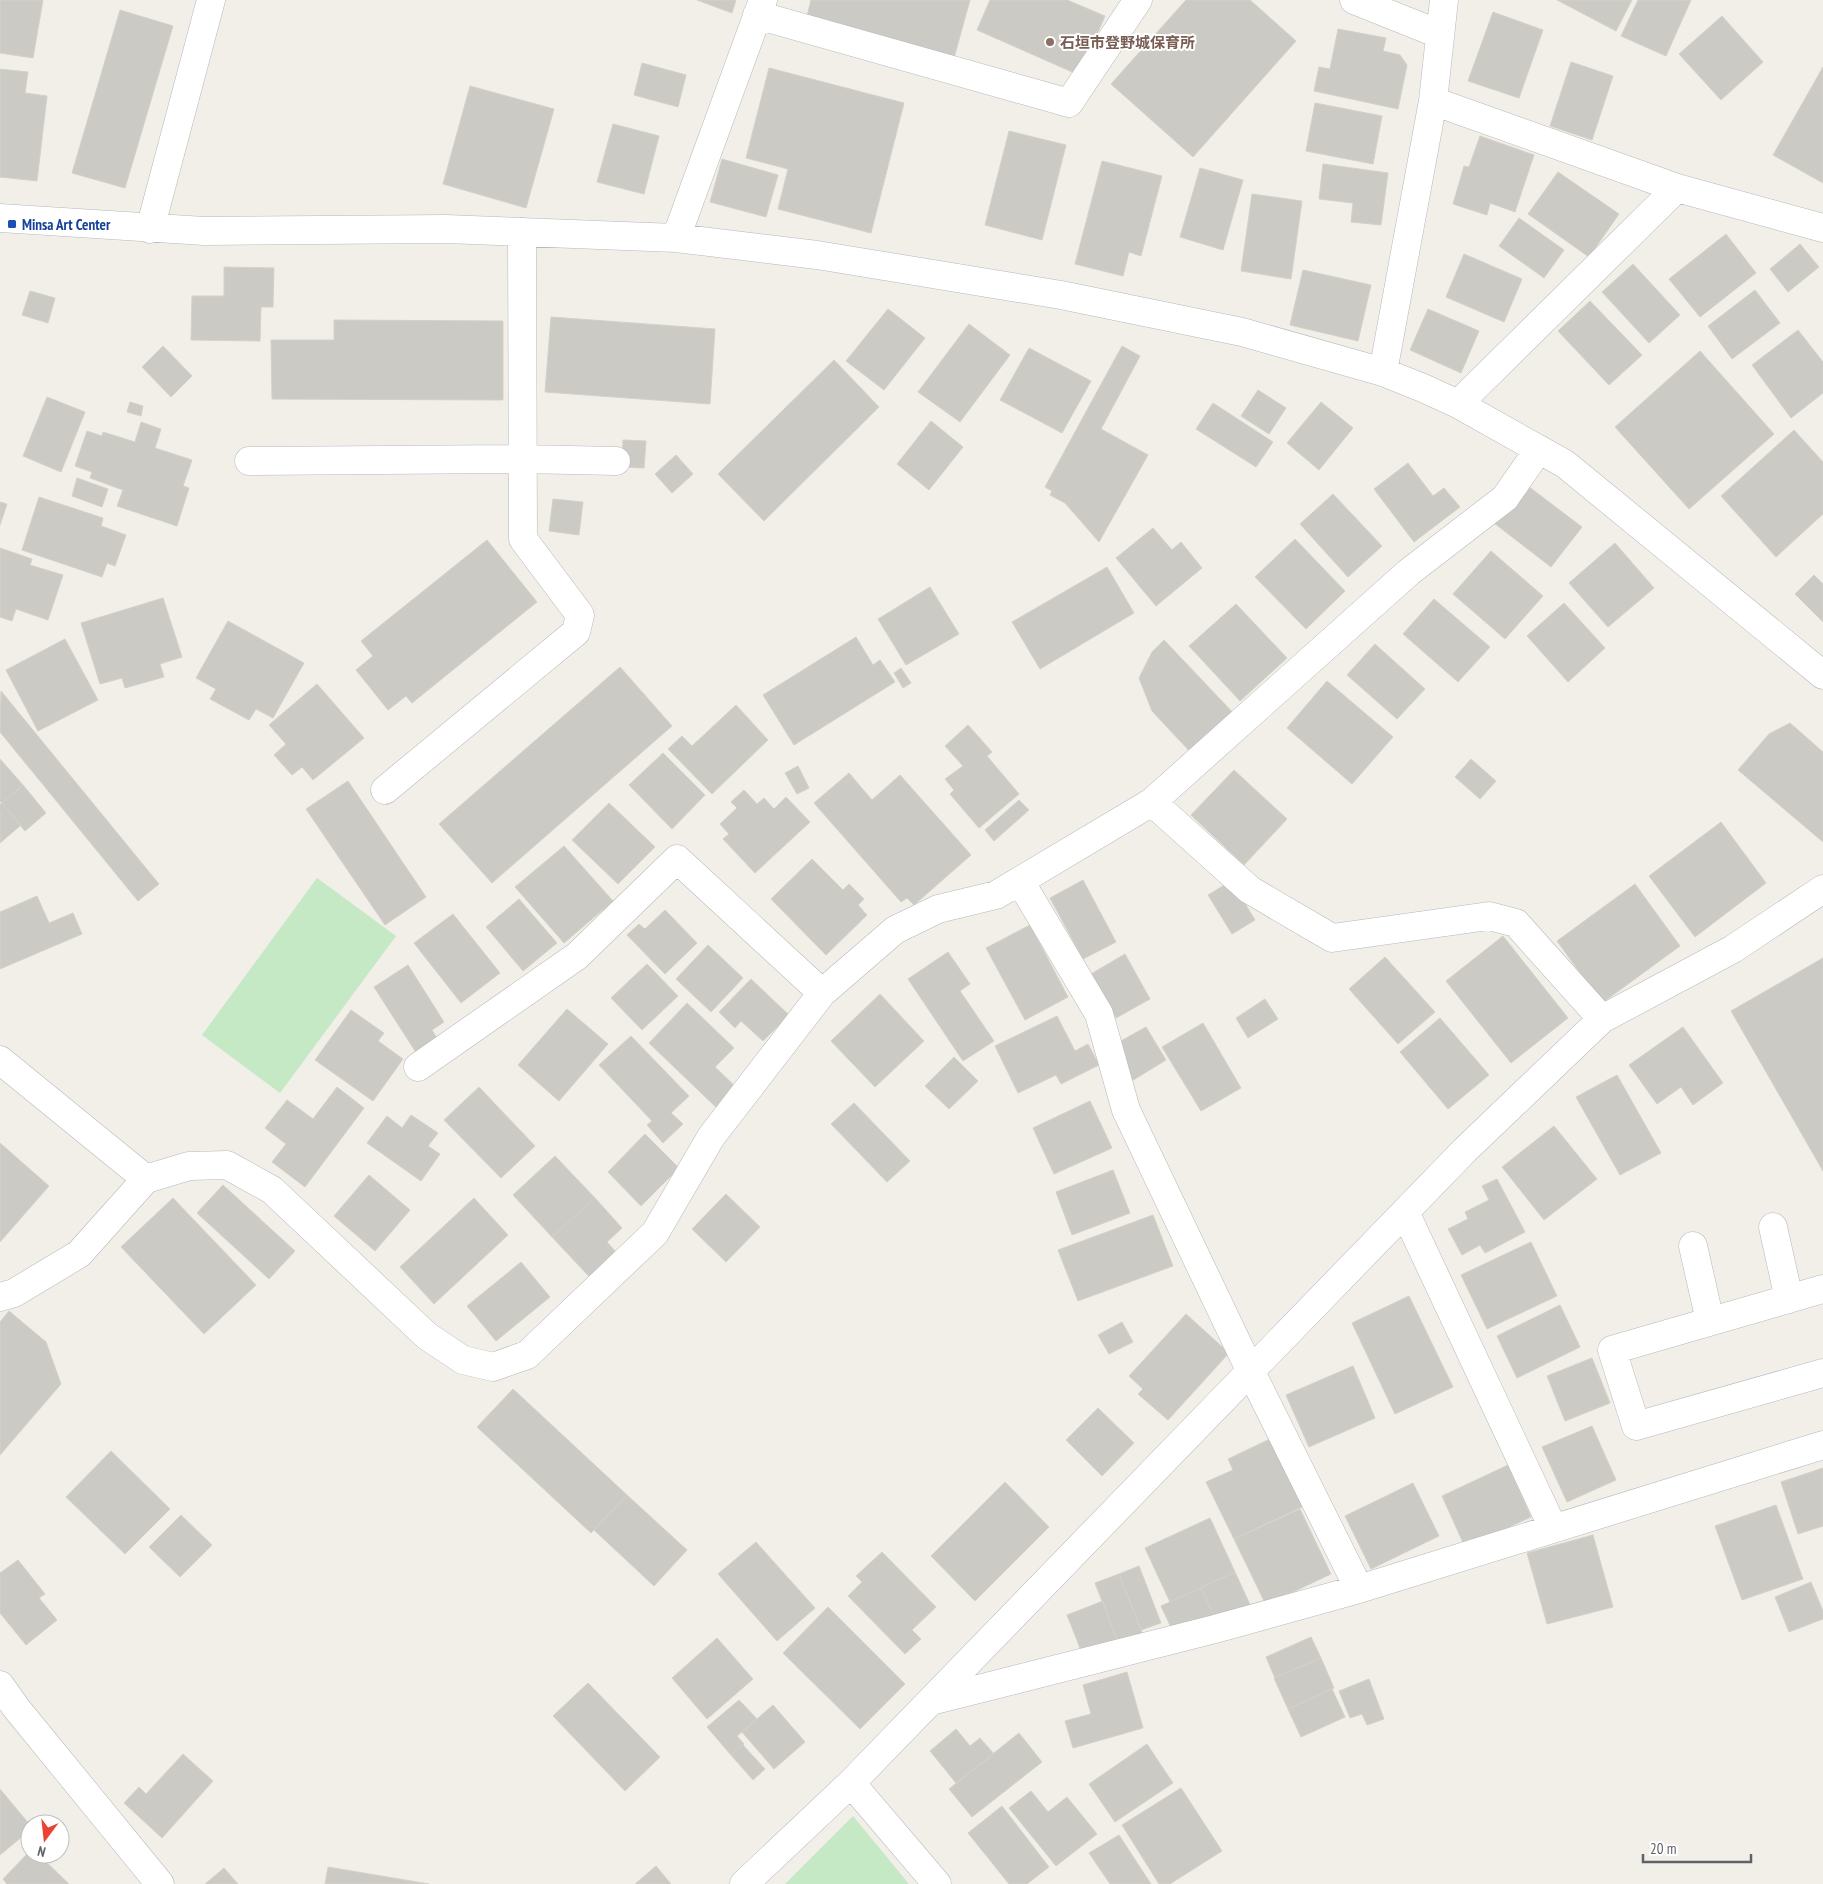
<svg xmlns="http://www.w3.org/2000/svg" width="1823" height="1884" font-family="'PT Sans Narrow','Noto Sans JP',sans-serif">
<style>
.green{fill:#c5e8c5}
.building{fill:#cccac5;stroke:#d6d1c6}
.lines{fill:none;stroke-linecap:round;stroke-linejoin:round}
.minor-casing{stroke:#b5b8bc;stroke-width:29}
.minor{stroke:#fff;stroke-width:28}
.education-dot{fill:#8d6e63;stroke:#fff;stroke-width:2}
.transit-dot{fill:#1a4fb4;stroke:#fff;stroke-width:2}
.labels{text-anchor:middle;dominant-baseline:central;stroke-width:4;stroke-linejoin:round;paint-order:stroke}
.education-label{font-size:15px;font-weight:bold;fill:#785e54;stroke:#fff;text-anchor:start}
.transit-label{font-size:15px;font-weight:bold;fill:#164399;stroke:#fff;text-anchor:start}
</style>
<rect width="100%" height="100%" fill="#f1efe8"/>
<path class="green" d="M317,878L396,936L280,1093L202,1035Z
M853,1816L909,1884H785Z"/>
<path class="building" d="M0,0H43L33,58L0,53Z
M697,0H736L732,13Z
M811,0H970L954,58L806,20Z
M990,0H1067L1105,16L1079,75L977,30Z
M1186,0H1250L1296,41L1193,157L1111,84Z
M1557,0H1632L1616,31Z
M1638,0H1691L1666,56L1621,36Z
M120,10L173,26L125,188L72,173Z
M1493,12L1543,30L1519,98L1468,81Z
M1722,16L1763,62L1721,100L1679,54Z
M1338,29L1386,38L1383,51L1400,55L1407,65L1398,109L1314,91L1319,67L1330,69Z
M1571,62L1613,76L1592,140L1550,126Z
M642,63L686,75L678,107L634,95Z
M1823,67V183L1773,155Z
M769,68L904,103L871,233L778,209L788,169L746,158Z
M0,69L28,72L25,93L47,96L37,181L0,177Z
M470,86L554,109L526,208L443,184Z
M1315,103L1382,116L1373,164L1306,151Z
M613,124L659,136L644,194L597,182Z
M1009,131L1066,145L1042,240L985,225Z
M1480,136L1534,155L1515,212L1490,203L1487,215L1453,204L1464,166L1469,167Z
M722,159L778,175L766,217L710,202Z
M1102,161L1162,176L1141,256L1129,252L1123,276L1075,264Z
M1323,164L1388,173L1381,225L1351,222L1353,203L1319,199Z
M1200,168L1243,180L1223,250L1180,237Z
M1558,172L1619,214L1589,257L1528,214Z
M1252,194L1302,201L1291,279L1241,271Z
M1519,218L1564,250L1544,278L1499,246Z
M1726,234L1756,273L1700,317L1669,279Z
M1800,244L1819,267L1788,292L1770,269Z
M1464,254L1522,279L1504,322L1446,297Z
M1633,264L1680,315L1649,343L1602,292Z
M224,267L274,268L273,307H261L260,341L191,340L192,296H224Z
M1303,270L1371,285L1358,341L1290,325Z
M1755,290L1780,323L1732,359L1708,326Z
M30,291L55,298L48,323L22,315Z
M1590,301L1642,355L1609,385L1558,331Z
M888,309L925,338L884,390L846,361Z
M1428,309L1479,331L1461,373L1410,350Z
M551,317L715,329L710,404L545,392Z
M334,320L503,321V400L272,399L271,340H334Z
M969,324L1010,355L960,422L918,392Z
M1798,330L1823,362V393L1791,418L1752,365Z
M163,346L192,376L171,397L142,367Z
M1122,346L1140,356L1101,429L1148,455L1099,542L1065,503L1050,495L1052,491L1045,487Z
M1029,348L1091,381L1062,433L1000,400Z
M1700,351L1774,434L1689,509L1615,427Z
M834,360L879,407L764,521L718,474Z
M1258,390L1286,408L1269,434L1241,416Z
M47,397L85,412L61,472L23,456Z
M130,402L143,406L141,416L127,412Z
M1321,402L1353,428L1319,470L1287,443Z
M1213,403L1273,442L1256,467L1196,429Z
M931,421L963,447L929,490L897,464Z
M141,422L161,429L155,448L192,460L183,486L189,488L177,526L117,506L123,490L90,478L92,472L75,466L87,431L102,436L103,432L135,442Z
M1794,430L1823,462V514L1776,557L1721,496Z
M623,440L646,441L644,468L622,467Z
M676,455L693,474L672,493L655,474Z
M1408,463L1433,496L1444,488L1460,507L1414,542L1374,489Z
M77,478L108,489L102,507L72,496Z
M1524,483L1582,527L1551,567L1494,523Z
M1333,494L1382,546L1348,577L1300,524Z
M39,497L103,518L101,526L126,535L115,566L107,563L102,577L22,550Z
M553,499L583,502L579,535L549,531Z
M0,502L7,504L0,525Z
M1153,528L1172,550L1181,542L1202,568L1156,606L1116,558Z
M1295,539L1345,591L1306,629L1255,577Z
M487,540L537,602L412,703L406,696L388,710L356,670L373,656L361,641Z
M1615,543L1654,588L1608,627L1569,583Z
M0,548L32,559L30,565L63,575L48,620L16,609L12,621L0,617Z
M1491,551L1543,596L1505,639L1453,594Z
M1107,567L1134,613L1040,669L1012,622Z
M1814,575L1823,584V622L1795,594Z
M930,587L959,634L906,665L878,619Z
M163,598L182,657L160,664L164,677L125,688L122,678L100,684L81,623Z
M1434,599L1490,647L1458,682L1403,634Z
M1564,603L1605,648L1568,682L1527,636Z
M1236,604L1287,658L1240,701L1189,646Z
M228,621L304,663L273,718L256,709L249,720L210,699L216,689L196,678Z
M856,637L873,665L880,660L895,682L794,745L763,695Z
M65,639L98,700L38,731L6,670Z
M1164,640L1237,717L1195,757L1152,711L1139,678L1152,652Z
M1375,644L1425,689L1397,719L1347,675Z
M620,667L672,726L492,883L439,824Z
M901,668L911,683L903,688L894,673Z
M1327,681L1393,737L1352,784L1287,728Z
M317,684L364,738L313,780L302,767L292,775L274,755L286,744L269,725Z
M1,691L159,884L138,901L0,732Z
M736,705L768,740L712,794L668,749L682,736L692,746Z
M1790,723L1823,752V842L1738,770L1769,734Z
M968,725L992,752L987,756L1019,794L979,828L950,794L954,790L945,779L963,766L945,746Z
M663,753L705,795L672,829L629,785Z
M0,759L23,785L2,803L0,801Z
M1471,759L1496,781L1480,799L1455,777Z
M798,766L809,788L797,794L785,773Z
M1234,770L1287,819L1244,865L1191,815Z
M849,773L872,800L900,775L971,855L914,905L907,898L901,902L814,803Z
M348,781L426,897L385,925L306,809Z
M23,785L46,813L25,831L2,803Z
M744,790L757,804L764,798L774,809L786,797L810,822L755,873L723,839L729,834L720,824L737,808L731,802Z
M1019,800L1029,810L994,841L985,830Z
M2,803L21,825L0,843V804Z
M609,803L655,847L618,884L572,840Z
M1721,822L1766,883L1695,937L1649,876Z
M564,846L613,901L564,943L515,887Z
M812,859L843,890L849,884L864,899L858,905L867,915L826,955L771,899Z
M1083,880L1116,942L1083,959L1050,898Z
M1231,881L1255,920L1232,934L1208,895Z
M1635,884L1680,946L1602,1003L1557,941Z
M37,896L49,923L73,913L82,934L0,969V912Z
M519,899L557,943L523,971L486,927Z
M665,910L697,943L665,974L627,935L639,924L645,929Z
M453,914L500,973L461,1003L414,943Z
M1030,925L1068,997L1025,1020L986,948Z
M1503,936L1568,1018L1511,1063L1446,981Z
M708,945L743,978L711,1012L676,979Z
M948,952L970,984L960,991L994,1041L963,1061L908,979Z
M1125,954L1150,999L1116,1018L1091,974Z
M1385,957L1435,1012L1398,1044L1349,989Z
M1823,958V1171L1731,1011Z
M647,964L678,996L642,1030L611,998Z
M408,965L444,1022L432,1030L438,1040L417,1054L374,987Z
M751,979L789,1015L763,1041L741,1021L735,1028L719,1012Z
M880,994L924,1041L875,1087L831,1041Z
M1265,999L1278,1019L1248,1038L1236,1018Z
M687,1003L734,1048L715,1067L740,1091L720,1111L649,1043Z
M567,1009L608,1044L559,1101L518,1065Z
M351,1010L384,1033L378,1041L403,1059L373,1101L315,1060Z
M1057,1016L1075,1051L1088,1044L1099,1065L1061,1084L1056,1075L1018,1093L995,1046Z
M1440,1018L1489,1075L1448,1109L1400,1052Z
M1203,1023L1241,1088L1201,1111L1162,1047Z
M1146,1027L1166,1060L1130,1082L1110,1047Z
M1683,1027L1723,1083L1693,1105L1681,1087L1657,1104L1629,1065Z
M631,1036L689,1096L671,1113L683,1124L663,1143L647,1125L652,1121L599,1065Z
M954,1057L978,1081L949,1109L925,1086Z
M1617,1075L1661,1153L1620,1175L1576,1097Z
M337,1087L364,1108L305,1187L272,1162L286,1144L265,1128L287,1100L313,1119Z
M479,1087L535,1146L501,1178L444,1120Z
M1090,1101L1112,1148L1054,1174L1033,1128Z
M854,1103L910,1161L887,1182L831,1124Z
M411,1115L438,1133L428,1146L440,1154L421,1181L367,1143L387,1116L402,1128Z
M1554,1126L1597,1179L1544,1220L1502,1167Z
M645,1134L679,1168L641,1206L608,1172Z
M0,1143L49,1186L0,1242Z
M555,1156L595,1198L552,1237L513,1195Z
M1113,1170L1130,1213L1072,1235L1056,1192Z
M369,1175L410,1210L375,1251L334,1216Z
M1497,1179L1525,1232L1485,1253L1480,1245L1462,1255L1448,1229L1468,1219L1465,1212L1489,1200L1482,1186Z
M223,1185L295,1251L269,1279L197,1213Z
M726,1194L760,1227L726,1262L692,1229Z
M173,1198L256,1285L204,1334L121,1247Z
M474,1198L508,1235L434,1304L400,1267Z
M595,1198L622,1228L607,1242L623,1260L597,1285L552,1237Z
M1153,1215L1173,1266L1078,1301L1058,1250Z
M1531,1242L1557,1296L1487,1329L1461,1275Z
M521,1262L550,1297L496,1341L467,1306Z
M1409,1296L1453,1387L1395,1414L1352,1323Z
M1560,1305L1580,1347L1517,1378L1497,1336Z
M9,1311L46,1342L61,1384L0,1455V1322Z
M1186,1314L1229,1353L1168,1420L1138,1394L1143,1389L1129,1376Z
M1122,1322L1133,1342L1109,1354L1098,1335Z
M1592,1358L1610,1403L1565,1421L1547,1376Z
M1353,1366L1375,1418L1309,1447L1286,1395Z
M513,1389L627,1495L591,1533L477,1427Z
M1098,1408L1134,1443L1102,1476L1066,1440Z
M1592,1426L1616,1480L1567,1502L1542,1447Z
M1272,1438L1304,1506L1234,1539L1206,1482L1233,1470L1228,1459Z
M111,1451L170,1509L125,1554L66,1497Z
M1508,1465L1531,1517L1465,1547L1442,1496Z
M1823,1468V1526L1798,1534L1781,1482Z
M1005,1482L1049,1527L975,1601L931,1556Z
M1413,1483L1439,1536L1371,1569L1345,1516Z
M627,1495L687,1550L654,1586L594,1530Z
M1776,1505L1803,1579L1742,1600L1715,1526Z
M1300,1509L1331,1574L1266,1605L1234,1539Z
M181,1515L212,1545L180,1577L149,1547Z
M1210,1518L1235,1572L1170,1602L1145,1548Z
M1593,1535L1613,1607L1547,1624L1527,1553Z
M756,1542L815,1608L777,1641L718,1574Z
M882,1552L936,1607L912,1630L921,1639L905,1654L848,1596L862,1582L856,1576Z
M18,1560L45,1594L39,1598L57,1620L26,1645L0,1613V1573Z
M1139,1566L1161,1623L1141,1630L1119,1574Z
M1235,1572L1252,1609L1218,1624L1201,1588Z
M1119,1574L1141,1630L1145,1641L1117,1640L1095,1583Z
M1811,1582L1823,1611V1619L1789,1632L1775,1597Z
M1201,1588L1215,1617L1175,1636L1161,1606Z
M1103,1601L1117,1640L1082,1653L1067,1615Z
M828,1607L905,1684L860,1729L783,1653Z
M1311,1637L1321,1658L1275,1678L1266,1657Z
M717,1638L753,1679L707,1719L672,1678Z
M1321,1658L1334,1688L1288,1709L1274,1678Z
M1127,1672L1143,1728L1073,1748L1065,1721L1091,1714L1083,1685Z
M1369,1679L1384,1719L1367,1725L1362,1714L1350,1718L1339,1691Z
M588,1683L660,1757L625,1791L553,1716Z
M1332,1689L1345,1717L1301,1737L1288,1709Z
M739,1700L757,1719L737,1736L744,1744L731,1755L707,1727Z
M773,1705L805,1742L774,1769L742,1732Z
M956,1729L970,1746L980,1738L994,1754L956,1783L930,1751Z
M1019,1733L1042,1762L972,1817L949,1789Z
M1147,1744L1173,1783L1115,1822L1089,1784Z
M743,1745L765,1769L753,1780L731,1755Z
M183,1754L213,1781L162,1838L124,1803L139,1787L146,1794Z
M1181,1788L1222,1851L1170,1884H1159L1122,1825Z
M0,1789L30,1825V1830L0,1855Z
M1031,1791L1048,1812L1067,1797L1097,1834L1056,1866L1009,1808Z
M1002,1806L1049,1867L1027,1884H1009L968,1833Z
M1119,1835L1151,1884H1110L1089,1853Z
M30,1851V1854H38L69,1884H7L3,1879Z
M656,1866L671,1884H635Z
M328,1867L429,1884H325Z
M224,1868L238,1884H205Z"/>
<g class="lines">
<g class="minor-casing">
<path id="minor" d="M1354,0L1439,34
M757,15L1069,103L1138,0
M1433,101L1677,188L1823,228
M0,218L204,231L446,229L676,238L817,255L1061,295L1242,332L1383,372L1423,388L1458,404L1565,464L1823,675
M150,229L211,0
M676,238L763,0
M1383,372L1433,101L1444,0
M1458,404L1677,188
M249,461L523,459L616,461
M385,790L576,632L580,615L523,539L522,232
M1152,802L1409,572L1505,498L1539,449
M1020,881L1099,1014L1126,1110L1251,1372L1359,1589
M0,1060L146,1179
M418,1067L577,956L677,859L822,993
M1405,1212L1553,1528
M1773,1227L1789,1299
M1693,1246L1710,1321
M1823,1289L1612,1350L1636,1426L1823,1373
M0,1297L14,1293L79,1254L146,1179L189,1166L227,1165L272,1190L427,1336L463,1360L493,1367L527,1355L655,1233L711,1137L822,993L895,930L938,909L996,895L1152,802L1250,890L1332,938L1489,916L1516,923L1602,1019
M0,1685L17,1709L160,1884
M931,1701L1215,1629L1359,1589L1823,1445
M851,1783L937,1884
M744,1884L851,1783L1465,1150L1602,1019L1733,949L1823,889"/>
</g>
<use href="#minor" class="minor"/>
</g>
<circle class="education-dot" cx="1050" cy="42" r="5"/>
<rect class="transit-dot" x="7" y="219" width="10" height="10" rx="2.5"/>
<g class="labels">
<g class="education-label">
<text x="1060" y="42">石垣市登野城保育所</text>
</g>
<g class="transit-label">
<text x="22" y="224">Minsa Art Center</text>
</g>
</g>
<g transform="translate(45 1839) rotate(195)"><circle r="24" fill="#ffffff" stroke="#bfc1c3"/>
<path d="M0-4L9 19L0 12L-9 19Z" fill="#ea4335"/>
<text y="-8" font-size="14" font-weight="bold" text-anchor="middle" fill="#5f6368">N</text>
</g>
<path d="M1643 1854v8h108v-8" fill="none" stroke="#5f6368" stroke-width="2.5"/>
<text x="1650" y="1854" font-size="15" fill="#5f6368" stroke="#ffffff" stroke-width="4" paint-order="stroke">20 m</text>
</svg>
